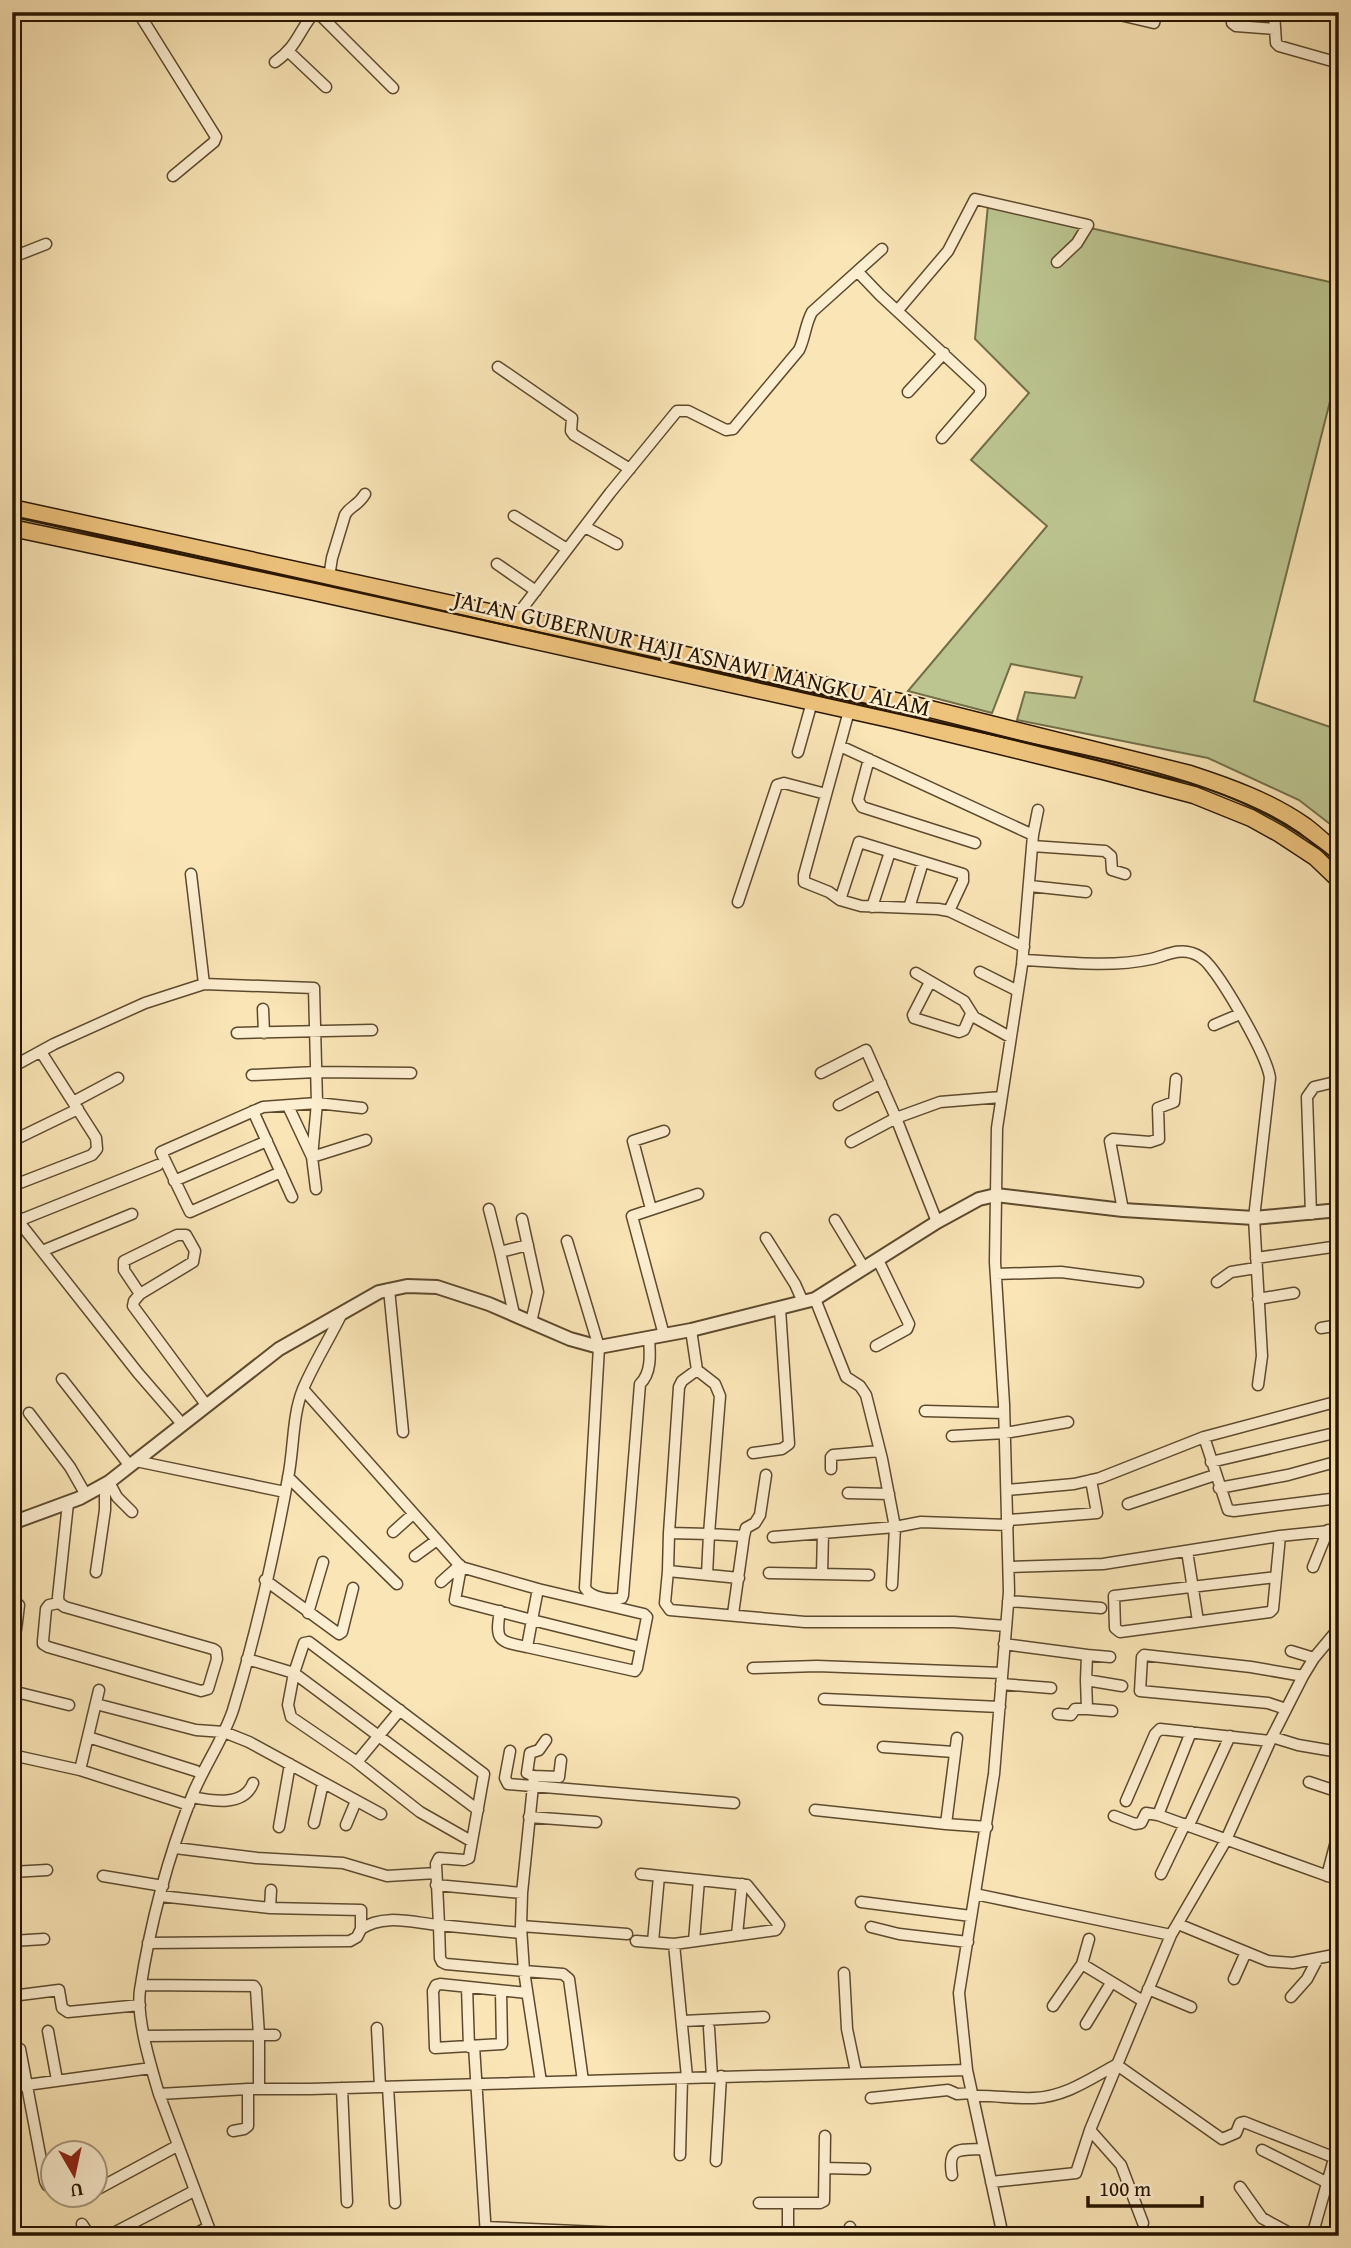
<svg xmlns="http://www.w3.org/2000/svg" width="1351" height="2248" font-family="'Gentium Book Plus',serif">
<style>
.green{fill:#bcc590;stroke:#726e48;stroke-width:2}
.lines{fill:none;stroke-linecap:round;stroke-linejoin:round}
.minor-casing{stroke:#5d4a2e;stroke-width:13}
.tertiary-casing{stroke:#5d4a2e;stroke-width:16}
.trunk-casing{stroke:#291600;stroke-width:19}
.minor{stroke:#fceed0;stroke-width:10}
.tertiary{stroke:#fceed0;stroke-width:12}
.trunk{stroke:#edc27b;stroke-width:16}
.tram{stroke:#291600;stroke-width:2}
.labels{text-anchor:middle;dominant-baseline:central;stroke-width:5;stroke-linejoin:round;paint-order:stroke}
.street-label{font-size:24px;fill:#291600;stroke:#fceed0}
</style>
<rect width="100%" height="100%" fill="#fae5b6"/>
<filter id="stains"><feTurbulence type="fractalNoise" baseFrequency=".00286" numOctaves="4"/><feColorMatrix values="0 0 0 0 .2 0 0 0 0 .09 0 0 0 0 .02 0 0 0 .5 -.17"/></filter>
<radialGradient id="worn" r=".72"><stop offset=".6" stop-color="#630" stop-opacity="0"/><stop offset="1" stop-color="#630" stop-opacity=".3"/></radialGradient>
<path class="green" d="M988,205L1339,284V366L1254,701L1339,730V831L1299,800L1208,758L1017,720L1025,692L1075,698L1082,677L1011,664L992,713L908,691L1047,526L971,460L1029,393L975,339Z"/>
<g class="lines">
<g class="minor-casing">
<path id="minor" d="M138,12L216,137L214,142L173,176
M317,12L393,88
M1107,12L1154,23L1157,12
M1233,12L1232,23L1236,26L1275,29
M1274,12L1276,43L1279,46L1339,63
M143,20L158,12
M289,52L326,87
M275,62C299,45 298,31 315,12
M12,255H18L46,244
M858,272L880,295L980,388V394L942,438
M898,310L948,251L975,199L1088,225L1077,243L1057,262
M498,367L572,418L571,431L574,435L630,469
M908,392L944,353
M514,516L567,549
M585,527L617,544
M497,564L536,591
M329,577L332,558L345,515C350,506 358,506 365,494
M515,618L610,493L677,411H688L726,430L733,429L799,350C805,338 805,325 812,312L882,249
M849,711L804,875V882L829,892L840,900L861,906L938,909L949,911L1024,947
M840,746L1033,835
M798,752L812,702
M869,759L858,800L862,807L975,843
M1032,846L1105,851L1111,856L1112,870L1125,874
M191,874L204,984
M1030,886L1086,892
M840,900L859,842L963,874V881L949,911
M738,902L777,785L784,783L826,794
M872,907L890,852
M909,908L923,862
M1023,960C1065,962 1110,968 1151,959C1165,956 1178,948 1192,953C1199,955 1205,960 1209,965C1225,984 1267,1055 1270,1078L1254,1218L1262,1356L1258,1385
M980,972L1018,991
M916,973L964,1001L974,1017L1010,1037
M930,982L913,1015L914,1018L959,1032L964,1030L971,1014
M263,1009L264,1033
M1214,1025L1240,1014
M237,1033L372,1030
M12,1067L54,1044L145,1003L204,984L314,988L317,1103L312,1157L316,1189
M821,1073L866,1050L896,1118L940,1102L1001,1097
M252,1075L316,1072L411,1073
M73,1102L118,1078
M839,1105L881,1083
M288,1106L312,1157L366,1140
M253,1111L292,1197
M12,1141L78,1109
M851,1142L896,1118L937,1222
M281,1172L190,1212L161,1152L263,1107L317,1103L362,1108
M174,1181L267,1141
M12,1186L92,1155L97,1149L96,1138L41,1052
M489,1209L500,1252L528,1245
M651,1209L633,1141L664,1131
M1123,1210L1110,1141L1113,1139L1150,1142L1159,1139L1158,1108L1174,1102L1176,1079
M12,1213L138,1373L183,1425
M1311,1214L1307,1097L1314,1087L1339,1081
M16,1218L23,1219L158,1165
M522,1219L538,1292L531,1322
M835,1220L864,1268
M766,1238L795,1284L803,1302
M567,1241L599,1347L585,1588C591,1598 611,1601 622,1598L623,1595L640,1384C652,1373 650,1353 649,1338
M42,1251L132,1214
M500,1252L514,1314
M1256,1258L1339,1246
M996,1274L1061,1272L1138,1282
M1217,1282L1231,1272L1256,1268
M389,1289L403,1432
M140,1294L124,1270V1261L177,1235H186L195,1251L193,1262L140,1294L134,1301L133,1306L207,1406
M815,1299L846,1377L860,1386L866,1395L882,1459L895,1527L892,1585
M1258,1299L1294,1293
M342,1313C330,1338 314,1363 303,1389C292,1416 294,1449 288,1478C274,1554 256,1635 233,1710C223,1740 204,1766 192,1796C168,1857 150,1925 140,1990C136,2018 151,2067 159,2094L248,2089H310L967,2070L959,1993L994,1774L1009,1592L1004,1404L995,1262L997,1128L1022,965L1033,835L1038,810
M1321,1328L1339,1325
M691,1330L697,1370L715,1384L720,1396L709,1534L744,1536L733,1614
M664,1335L632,1216L698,1194
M876,1346L907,1329L909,1324L878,1260
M697,1370L682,1381L679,1387L669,1533L709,1534L707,1575
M62,1379L130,1466
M303,1389L461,1567L538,1589L644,1614L647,1617L637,1668L635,1671L527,1647L532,1620L641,1647
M925,1411L1004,1413
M29,1413L70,1467L86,1495
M952,1436L1005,1433L1068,1422
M1204,1437L1228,1510L1234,1511L1339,1498
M753,1453L782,1449L789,1444L780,1309
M136,1461L285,1492
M1211,1462L1339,1432
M831,1469V1457L833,1455L880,1451
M288,1477L397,1584
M109,1482L117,1497L132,1512
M1219,1488L1288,1475L1339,1461
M1007,1490L1074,1484L1100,1478L1204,1437L1339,1401
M848,1493L889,1494
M1128,1504L1215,1475
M1009,1520L1097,1513L1091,1480
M393,1532L413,1514
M669,1533L668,1571L739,1578
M744,1536L746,1528L755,1523L760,1515L766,1475
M773,1537L823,1533
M1187,1551L1198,1621
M415,1556L437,1540
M461,1567L455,1600L532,1620L538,1589
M1009,1567L1103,1564L1280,1536L1339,1530
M1313,1567L1328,1530
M668,1571L665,1603L670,1610L805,1622H954L1006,1626
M96,1572L105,1510V1484
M769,1573L822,1574L823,1533L895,1527L921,1522L1008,1525
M822,1574L869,1575
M1276,1577L1114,1596L1115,1628L1120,1632L1270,1612L1273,1609L1280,1536
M265,1580L339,1634L342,1632L353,1588
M441,1582L460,1565
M1008,1601L1101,1608
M59,1603L49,1605L46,1609L43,1641V1644L48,1647L201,1691L208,1689L217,1659L216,1651L213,1649L65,1607L59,1603L58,1597L68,1503
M500,1611C495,1640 498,1642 527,1647
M308,1613L323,1562
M12,1621L17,1622L12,1656
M17,1622L19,1605
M1004,1644L1087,1655L1086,1680L1122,1686
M1291,1651L1314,1658
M1087,1655L1110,1657
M753,1668L817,1666L1002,1673
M1086,1680L1087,1709L1112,1711
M1001,1684L1051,1688
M12,1691L69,1705
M824,1699L1000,1707
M96,1704L196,1730L224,1732L249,1742L381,1814
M1286,1709L1268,1703L1140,1691L1142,1657L1144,1655L1251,1667L1303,1676
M1058,1714L1071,1715L1075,1709H1087
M88,1737L196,1771
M1272,1737L1298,1745L1339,1752
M883,1747L954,1752
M510,1751L505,1778L508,1784L734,1803
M12,1755L80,1770L189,1805
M561,1760L559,1777L534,1776L522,1893L521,1926L627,1934
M357,1762L400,1710
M80,1770L99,1690
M534,1776L527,1773L530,1753L539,1750L546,1740
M1309,1782L1339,1792
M192,1797C213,1801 244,1807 253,1783
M1126,1801L1155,1734L1160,1729L1270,1741
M815,1810L946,1824L957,1738
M1158,1815L1191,1732
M1114,1816L1135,1824L1141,1823L1146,1813L1158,1815L1339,1880
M529,1817L596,1822
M314,1823L323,1783
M946,1824L987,1827
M346,1825L356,1801
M1189,1825L1230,1736
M279,1827L290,1764
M471,1841L420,1812L354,1760L291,1717L288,1705L294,1673L478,1810
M175,1848L257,1858L343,1863L387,1876L436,1873
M12,1872L47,1870
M641,1874L699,1880
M1161,1874L1185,1824
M103,1876L163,1886
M1327,1876L1339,1830
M436,1885L522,1893
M975,1894L1171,1935
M160,1896L270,1908L361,1910V1929
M861,1902L971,1916
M270,1908L271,1890
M1178,1924L1268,1961L1293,1963L1339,1954
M521,1927L524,1971L563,1974L569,1979L583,2081
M871,1927L899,1934L968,1942
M521,1933L439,1925L440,1958L442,1962L446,1964L524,1971L541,2082
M737,1935L742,1884
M1089,1939L1082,1964L1143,2001
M12,1941L44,1939
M636,1941L674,1944L776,1930L779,1925L747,1885L699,1880L694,1941
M653,1942L659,1876
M148,1943L350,1941L357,1937L361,1929C384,1913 414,1923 439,1925L436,1864L439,1858L464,1860L469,1858L484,1774L309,1642L304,1643L294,1673L247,1659
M674,1944L687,2077
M844,1973L847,2029L856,2072
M1234,1979L1246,1952
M141,1985L254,1986L256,1989L259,2035H275
M467,1987L469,2047
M1148,1989L1191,2007
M501,1991L502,2044L435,2048L433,1991L436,1985L440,1984L527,1993
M12,1996L59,1990L62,2008L68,2012L140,2005
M1291,1997L1307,1979L1318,1958
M1053,2006L1082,1964
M683,2021L764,2017
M1086,2024L1111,1983
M377,2028L380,2087
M709,2028L712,2077
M48,2031L57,2080
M145,2036L259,2035V2089
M474,2046L486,2236
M20,2049L45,2181L47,2185L52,2184
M1117,2065L1222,2139L1236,2133L1240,2123L1244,2122L1333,2157
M967,2070L1003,2236
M12,2087L151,2068
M388,2087L395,2203
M342,2088L347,2202
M159,2094L212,2236
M973,2096C993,2095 1014,2099 1034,2098C1065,2097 1090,2079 1116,2065
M871,2098L948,2090L957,2094L972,2093
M1090,2130L1121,2165L1143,2223
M233,2131L244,2129L248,2126V2089
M1262,2150L1326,2182
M680,2155L682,2078
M716,2161L721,2076
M825,2168L865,2169
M952,2175C947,2146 960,2150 984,2149
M991,2182L1076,2173L1090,2130L1171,1935L1225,1842L1272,1737L1303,1676L1314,1658L1339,1628
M1240,2187L1262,2218L1295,2236
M94,2191L177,2146
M84,2197L87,2196
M759,2203H820L824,2201L825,2136
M82,2224L90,2236
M485,2227L690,2236
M108,2236L194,2191
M192,2236L208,2227
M788,2236V2204
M850,2236V2227
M1312,2236L1339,2141"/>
</g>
<g class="tertiary-casing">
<path id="tertiary" d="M12,1523L80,1498L109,1482L279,1349L379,1292L407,1286L437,1287L489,1304L570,1339L599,1347L691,1330L815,1299L937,1222L979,1199L996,1195L1123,1210L1254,1218L1339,1210"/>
</g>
<g class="trunk-casing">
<path id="trunk" d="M12,508L914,705L1190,774C1230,787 1271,802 1305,826C1317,835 1328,846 1339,855
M12,528L310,591L894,720L1103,771L1194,795L1251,818L1280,834L1315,857L1339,880"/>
</g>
<use href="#minor" class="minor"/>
<use href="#tertiary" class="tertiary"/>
<use href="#trunk" class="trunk"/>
<path class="tram" d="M12,516C270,570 526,630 783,688C862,706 941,724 1020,741C1131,766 1251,785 1339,864"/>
</g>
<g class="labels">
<g class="street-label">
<text transform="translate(692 653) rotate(13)">JALAN GUBERNUR HAJI ASNAWI MANGKU ALAM</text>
</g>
</g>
<rect width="1351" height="2248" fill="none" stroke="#fae5b6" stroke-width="42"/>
<rect x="14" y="14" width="1323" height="2220" fill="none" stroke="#291600" stroke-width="3.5"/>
<rect x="21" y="21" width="1309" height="2206" fill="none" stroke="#291600" stroke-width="2"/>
<g transform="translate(74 2174) rotate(171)"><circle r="33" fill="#fceed0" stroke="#a8987d" stroke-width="2"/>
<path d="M0-5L12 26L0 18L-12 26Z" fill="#8f2418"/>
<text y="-10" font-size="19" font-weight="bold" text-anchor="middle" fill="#291600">U</text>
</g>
<path d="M1088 2196v10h114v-10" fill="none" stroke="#291600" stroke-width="3.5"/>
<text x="1099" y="2196" font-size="21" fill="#291600" stroke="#fceed0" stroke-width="5" paint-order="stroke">100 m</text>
<rect width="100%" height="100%" filter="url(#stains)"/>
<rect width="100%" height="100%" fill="url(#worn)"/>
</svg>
